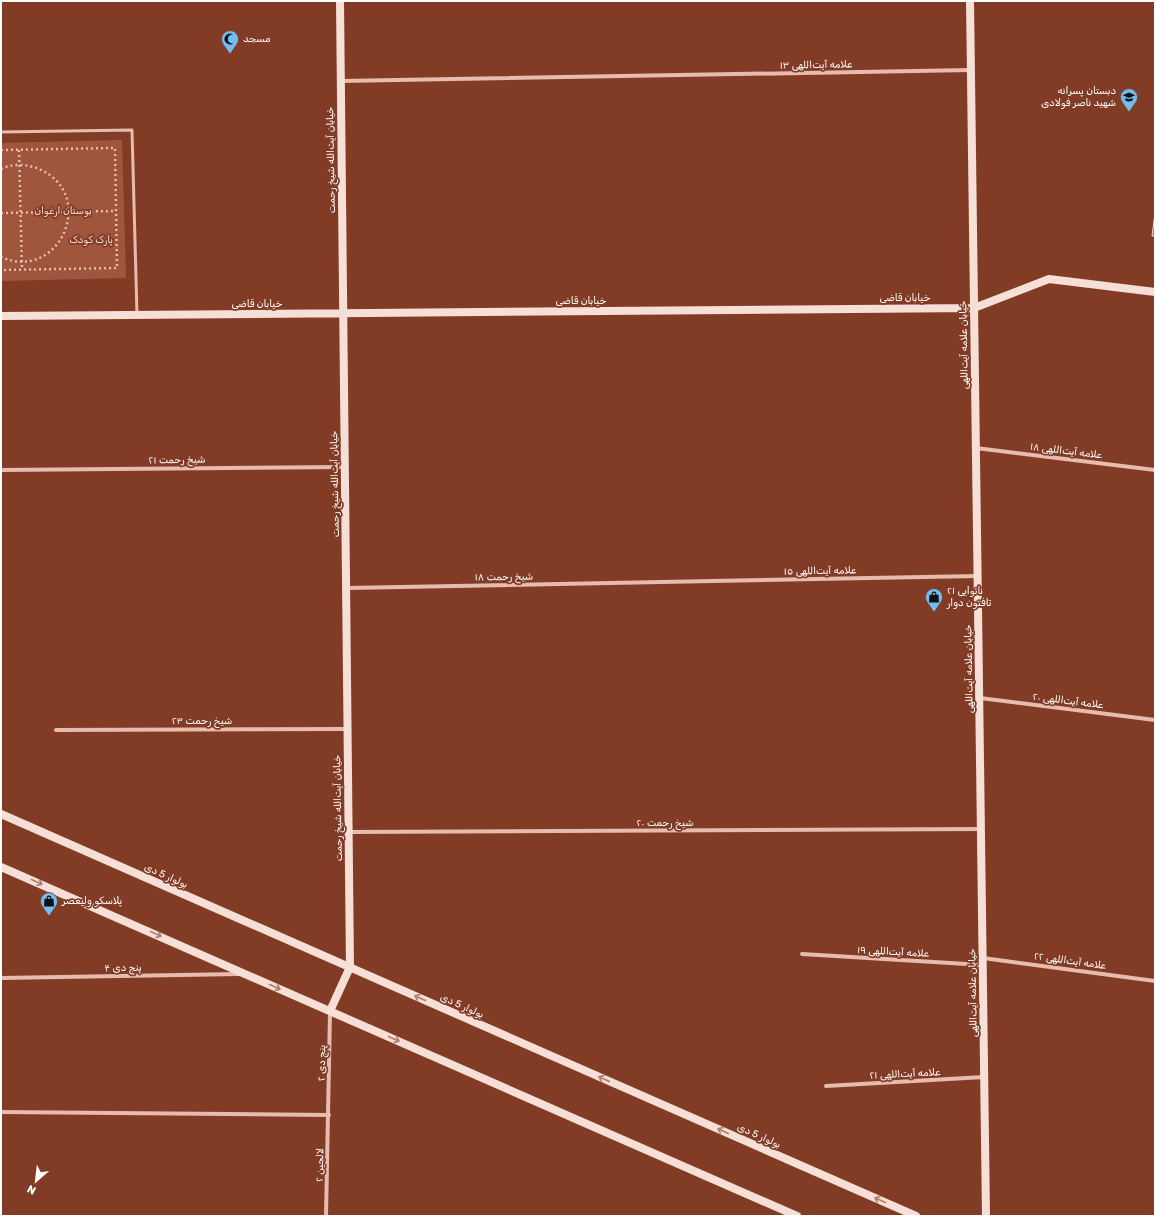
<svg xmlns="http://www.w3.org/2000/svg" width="1156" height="1217" font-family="Rubik,'Noto Naskh Arabic',sans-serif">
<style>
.green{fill:#a0553d}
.building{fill:#ac6852;stroke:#f5d9d1}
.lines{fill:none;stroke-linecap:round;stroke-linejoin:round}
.path{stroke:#e7bbae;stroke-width:2.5;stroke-dasharray:2 3;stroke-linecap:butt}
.lane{stroke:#e7bbae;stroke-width:3}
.street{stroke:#e7bbae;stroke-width:4}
.secondary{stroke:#f6dfd7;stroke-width:8}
.oneway{stroke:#b07d6d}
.labels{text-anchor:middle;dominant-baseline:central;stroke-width:3.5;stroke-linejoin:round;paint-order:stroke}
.poi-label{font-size:10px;fill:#fff;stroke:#823c26;text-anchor:start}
.street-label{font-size:10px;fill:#fff;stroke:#823c26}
.park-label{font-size:10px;fill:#f5d9d1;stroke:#823c26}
</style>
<rect width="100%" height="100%" fill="#823c26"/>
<path class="green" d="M122,140L126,278L1,281V143Z"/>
<path class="building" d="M1155,213V236H1152Z"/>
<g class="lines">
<path class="path" d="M1,150L115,148L117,268L1,270
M19,150L22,270
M1,169C13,163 27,164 39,169C98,194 60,283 1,257
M1,213L116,211"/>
<path class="lane" d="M1,132L132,130L137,315"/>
<path class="street" d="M340,81L971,70
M976,448L1155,470
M1,470L344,467
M346,588L977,576
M980,698L1155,720
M56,730L347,729
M348,832L981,829
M802,954L983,965
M983,958L1155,981
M1,978L239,974
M826,1086L984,1077
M1,1112L329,1115
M326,1216L330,1012"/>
<path class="secondary" d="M970,1L986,1216
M1,316L974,308L1049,279L1155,292
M1,814L916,1216
M1,867L797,1216
M330,1011L350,967L340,1"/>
</g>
<defs><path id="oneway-shaft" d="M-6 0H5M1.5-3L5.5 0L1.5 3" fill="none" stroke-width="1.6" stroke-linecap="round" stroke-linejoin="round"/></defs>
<g class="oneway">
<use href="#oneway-shaft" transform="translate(37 882) rotate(24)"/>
<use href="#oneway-shaft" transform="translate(156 934) rotate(24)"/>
<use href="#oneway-shaft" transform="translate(275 987) rotate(24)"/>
<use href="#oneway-shaft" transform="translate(420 998) rotate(-156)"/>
<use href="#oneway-shaft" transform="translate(394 1039) rotate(24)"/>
<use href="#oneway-shaft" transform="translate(604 1079) rotate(-156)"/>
<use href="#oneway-shaft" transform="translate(723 1131) rotate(-156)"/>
<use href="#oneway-shaft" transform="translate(880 1200) rotate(-156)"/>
</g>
<defs>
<g id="mosque-pin" transform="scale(0.9)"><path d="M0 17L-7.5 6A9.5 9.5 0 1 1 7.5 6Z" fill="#72bef0" stroke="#823c26"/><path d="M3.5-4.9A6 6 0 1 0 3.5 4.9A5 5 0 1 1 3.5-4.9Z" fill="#111"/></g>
<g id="school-pin" transform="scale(0.9)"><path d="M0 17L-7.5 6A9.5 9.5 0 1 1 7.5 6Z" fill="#72bef0" stroke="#823c26"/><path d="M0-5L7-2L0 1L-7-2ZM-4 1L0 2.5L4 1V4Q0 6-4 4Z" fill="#111"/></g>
<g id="shop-pin" transform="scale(0.9)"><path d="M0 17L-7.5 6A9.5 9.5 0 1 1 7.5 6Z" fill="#72bef0" stroke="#823c26"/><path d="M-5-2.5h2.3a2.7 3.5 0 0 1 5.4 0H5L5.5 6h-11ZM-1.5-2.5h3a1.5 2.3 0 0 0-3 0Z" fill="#111"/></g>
</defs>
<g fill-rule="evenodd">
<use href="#mosque-pin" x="230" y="39"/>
<use href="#school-pin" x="1129" y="97"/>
<use href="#shop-pin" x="934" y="597"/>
<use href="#shop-pin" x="49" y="901"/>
</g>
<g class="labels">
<g class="poi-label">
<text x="243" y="39">مسجد</text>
<text x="1116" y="91" text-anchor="end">دبستان پسرانه<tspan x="1116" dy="12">شهید ناصر فولادی</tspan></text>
<text x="947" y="591">نانوایی ۲۱<tspan x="947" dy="12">تافتون دوار</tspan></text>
<text x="62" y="901">پلاسکو ولیعصر</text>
</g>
<g class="street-label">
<text transform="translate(816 65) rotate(-1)">علامه آیت‌اللهی ۱۳</text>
<text transform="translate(331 160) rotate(-91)">خیابان آیت‌الله شیخ رحمت</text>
<text x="905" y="298">خیابان قاضی</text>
<text x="581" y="301">خیابان قاضی</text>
<text x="257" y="304">خیابان قاضی</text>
<text transform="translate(964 345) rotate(-91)">خیابان علامه آیت‌اللهی</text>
<text transform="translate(1066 451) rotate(7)">علامه آیت‌اللهی ۱۸</text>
<text transform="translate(177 460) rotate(-1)">شیخ رحمت ۲۱</text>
<text transform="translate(335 484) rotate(-91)">خیابان آیت‌الله شیخ رحمت</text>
<text transform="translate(820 571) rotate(-1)">علامه آیت‌اللهی ۱۵</text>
<text transform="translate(504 577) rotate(-1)">شیخ رحمت ۱۸</text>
<text transform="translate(969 669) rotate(-91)">خیابان علامه آیت‌اللهی</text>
<text transform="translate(1068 701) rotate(7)">علامه آیت‌اللهی ۲۰</text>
<text x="202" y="721">شیخ رحمت ۲۳</text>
<text transform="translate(338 808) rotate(-91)">خیابان آیت‌الله شیخ رحمت</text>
<text x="665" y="823">شیخ رحمت ۲۰</text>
<text transform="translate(166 876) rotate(24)">بولوار 5 دی</text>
<text transform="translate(893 952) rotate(3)">علامه آیت‌اللهی ۱۹</text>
<text transform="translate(1070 961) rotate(8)">علامه آیت‌اللهی ۲۲</text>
<text transform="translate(123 968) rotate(-1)">پنج دی ۴</text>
<text transform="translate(973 993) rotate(-91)">خیابان علامه آیت‌اللهی</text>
<text transform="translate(462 1006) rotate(24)">بولوار 5 دی</text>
<text transform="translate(322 1063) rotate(-89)">پنج دی ۲</text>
<text transform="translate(905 1074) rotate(-3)">علامه آیت‌اللهی ۲۱</text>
<text transform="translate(759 1136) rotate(24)">بولوار 5 دی</text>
<text transform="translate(320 1165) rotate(-89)">لالجین ۲</text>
</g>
<g class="park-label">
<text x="63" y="211">بوستان ارغوان</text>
<text x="91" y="240">پارک کودک</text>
</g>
</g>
<rect width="1156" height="1217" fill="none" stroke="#ffffff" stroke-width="4"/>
<g transform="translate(36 1181) rotate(208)" stroke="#823c26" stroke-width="3" paint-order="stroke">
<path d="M0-3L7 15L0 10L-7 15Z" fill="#ffffff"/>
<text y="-6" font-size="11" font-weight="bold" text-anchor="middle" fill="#ffffff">N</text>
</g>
</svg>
